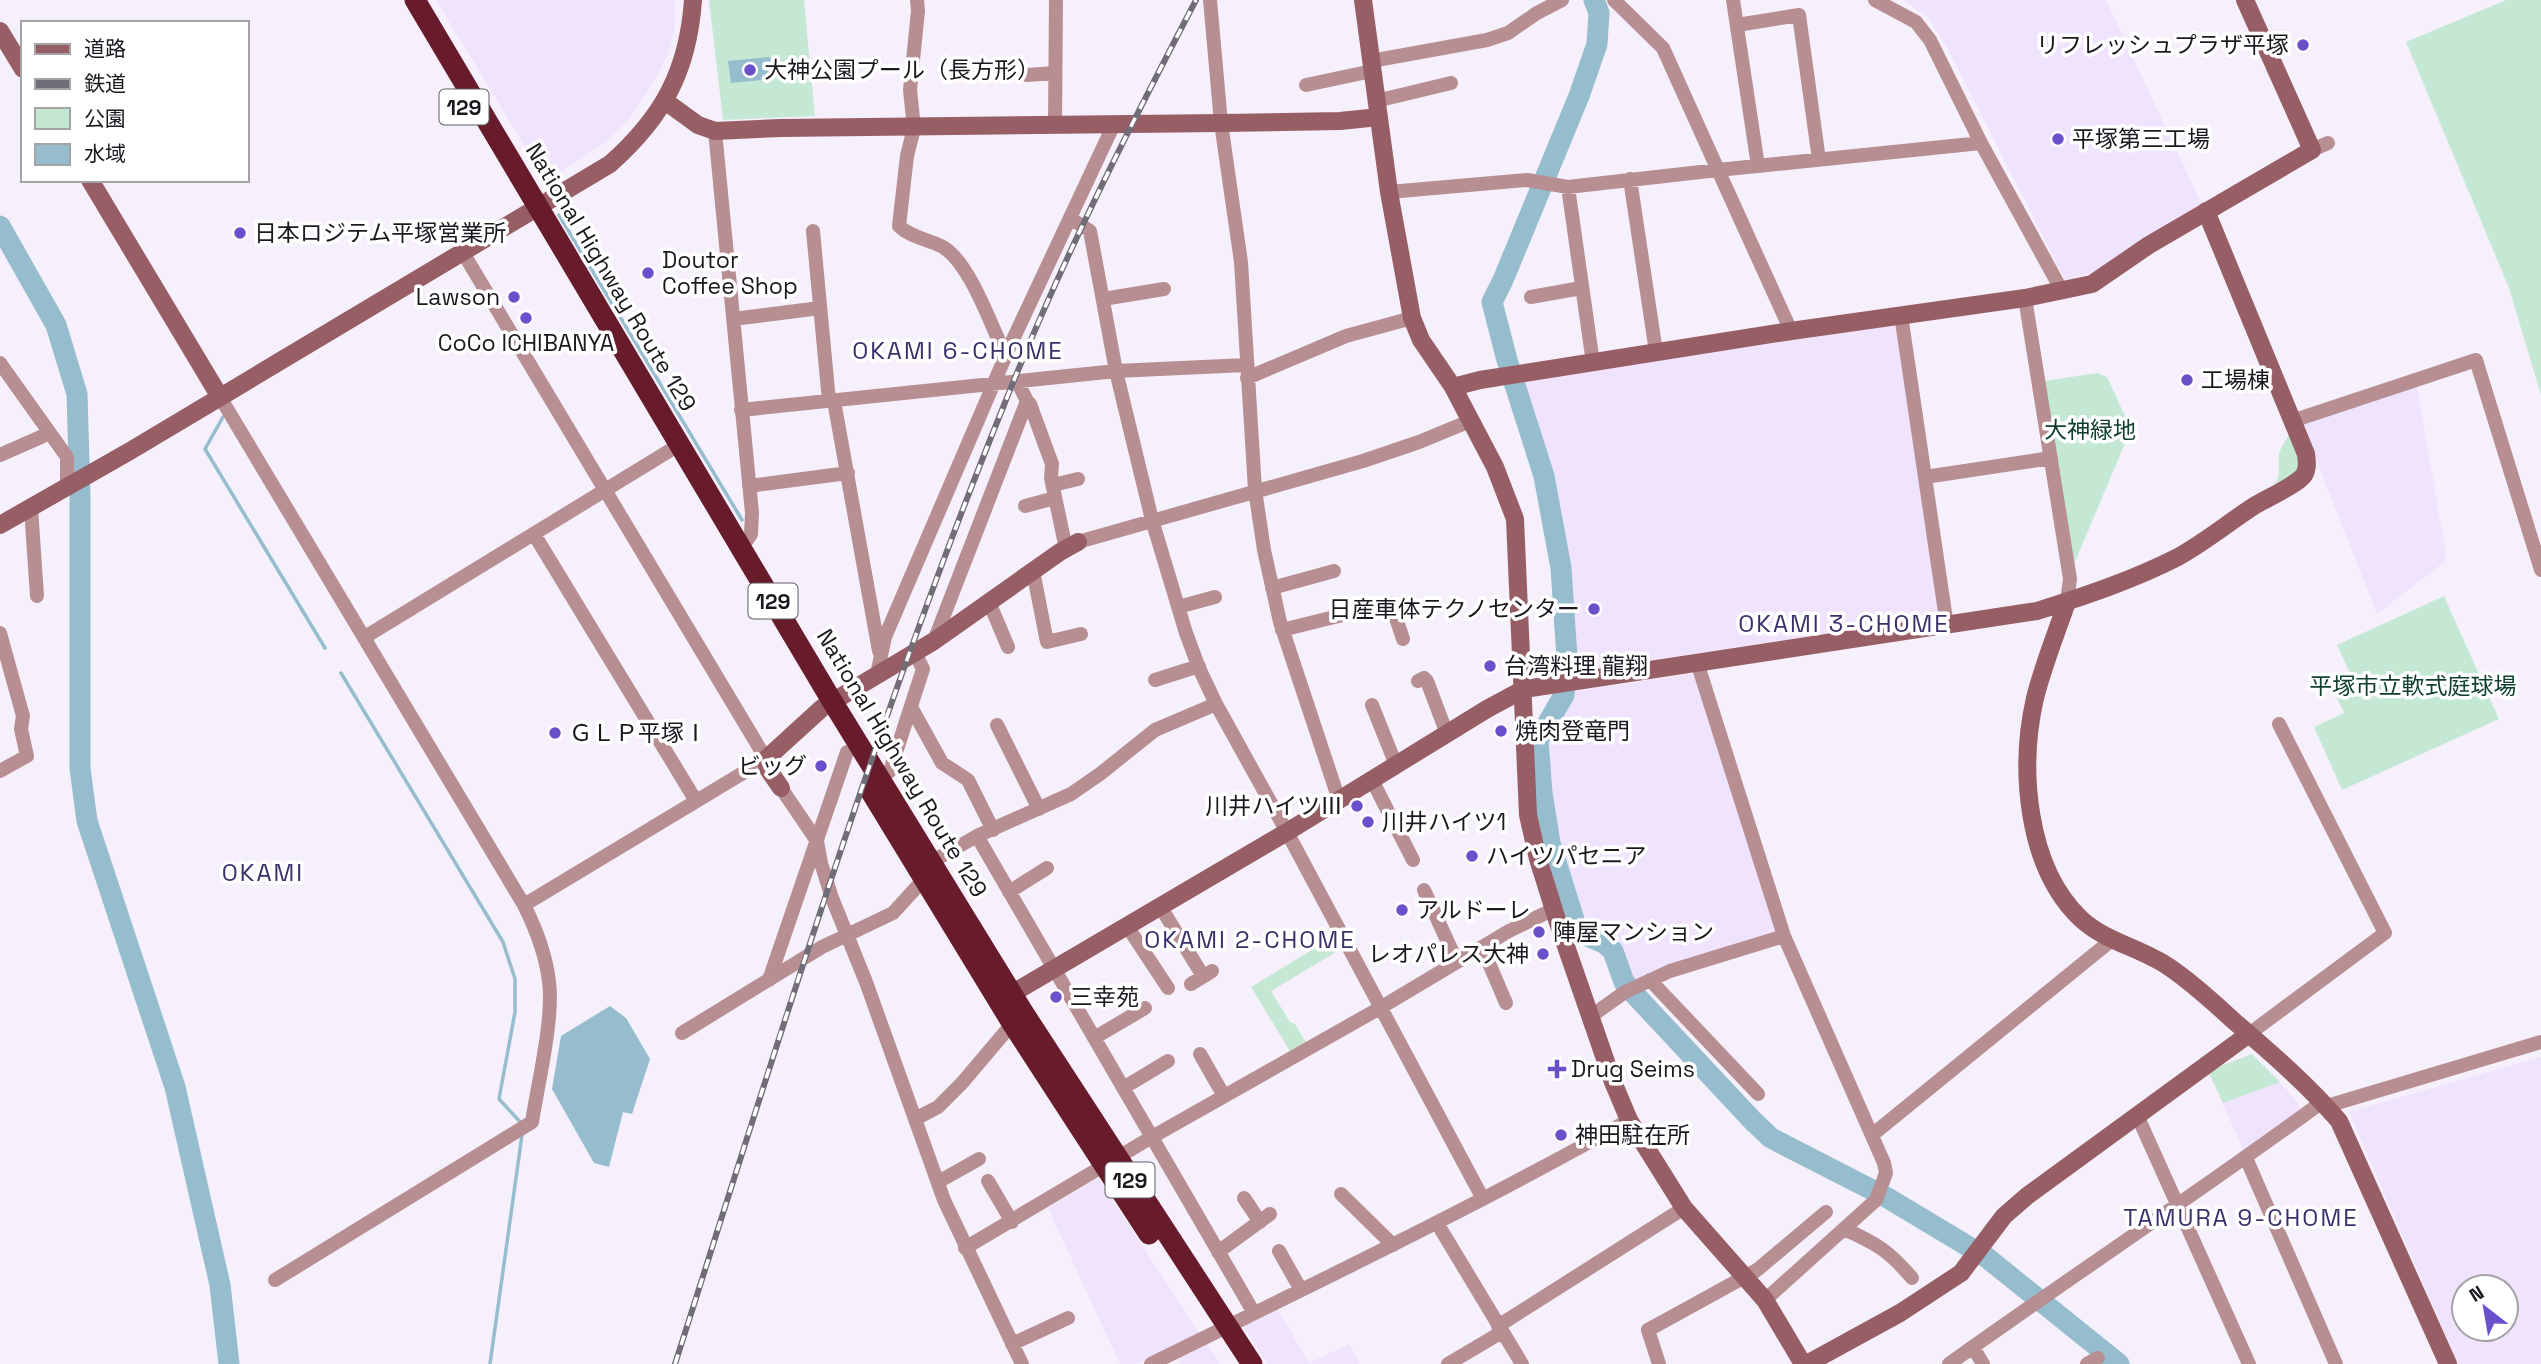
<svg xmlns="http://www.w3.org/2000/svg" width="2541" height="1364" font-family="'Space Grotesk','Noto Sans JP',sans-serif">
<style>
.built{fill:#f0e3fe;fill-rule:evenodd}
.green{fill:#c5e8d5}
.water{fill:#95bdcd}
.lines{fill:none;stroke-linecap:round;stroke-linejoin:round}
.stream{stroke:#95bdcd;stroke-width:3.5}
.river{stroke:#95bdcd;stroke-width:21}
.street{stroke:#b78f93;stroke-width:14}
.secondary{stroke:#975f65;stroke-width:18}
.highway{stroke:#681b2b;stroke-width:21}
.rail-casing{stroke:#716d76;stroke-width:6}
.rail{stroke:#fff;stroke-width:3.5;stroke-dasharray:10;stroke-linecap:butt}
.poi-dot{fill:#6a51cb;stroke:#fff;stroke-width:2.5}
.labels{text-anchor:middle;dominant-baseline:central;stroke-width:7;stroke-linejoin:round;paint-order:stroke}
.shield{fill:#fff;stroke:#5f5d62;stroke-width:2}
.shield-label{font-size:21px;font-weight:bold;fill:#1b181f}
.poi-label{font-size:23px;fill:#1b181f;stroke:#fff;text-anchor:start}
.street-label{font-size:23px;fill:#1b181f;stroke:#fff}
.park-label{font-size:23px;fill:#10402c;stroke:#fff}
.neighbourhood-label{font-size:24px;letter-spacing:2px;fill:#3a306b;stroke:#fff}
</style>
<rect width="100%" height="100%" fill="#f6f0fc"/>
<path class="built" d="M436,0H675L674,30L668,54L656,78L629,120L602,145L554,176L542,175Z
M1903,0H2106L2202,205L2108,267L2065,280L1948,49L1927,16Z
M1896,323L1941,615L1938,618L1567,672L1568,658L1562,569L1546,477L1515,380Z
M2417,386L2447,560L2377,614L2302,424Z
M1698,673L1780,931L1632,984L1627,979L1613,946L1590,935L1576,922L1550,843L1543,794L1540,741L1572,692Z
M2252,1054L2290,1093L2300,1107L2299,1112L2247,1150L2243,1149L2208,1071Z
M2541,1057V1364H2458L2349,1112ZM2464,1287H2506V1329H2464Z
M1098,1178L1200,1334L1136,1364H1120L1048,1208Z
M1277,1308L1309,1363L1349,1344L1360,1364H1267L1243,1326Z
M1207,1344L1220,1364H1180L1178,1358Z"/>
<path class="green" d="M709,0H804L815,116L723,120Z
M2506,0H2541V395L2509,288L2406,42Z
M2097,373L2107,377L2131,429L2072,569L2044,381Z
M2290,432L2301,467L2290,478L2274,485C2283,473 2277,467 2279,455C2280,447 2287,440 2290,432Z
M2444,596L2499,719L2342,790L2314,727L2344,713L2330,683L2350,673L2337,645Z
M1328,940L1336,952L1271,991L1290,1022L1295,1024L1307,1044L1291,1053L1251,987Z
M2252,1054L2280,1082L2223,1103L2208,1071Z"/>
<path class="water" d="M770,57L772,79L731,83L728,61Z
M610,1006L626,1018L650,1059L632,1114L623,1112L609,1167L594,1163L552,1089L561,1036Z"/>
<g class="lines">
<path class="stream" d="M559,215L742,520
M223,417L205,449L325,648
M341,673L503,942L515,979V1012L499,1099L522,1124
M490,1364L522,1135"/>
<path class="river" d="M1594,0L1599,13L1597,44L1579,96L1503,280L1492,302L1507,360L1544,476L1561,568L1567,658L1564,695L1538,740L1542,793L1550,843L1575,923L1583,934L1604,943L1613,951L1624,982L1637,997L1753,1121L1771,1138L1886,1197L1986,1257L2119,1364
M0,226L56,325L77,394L80,497V768L87,821L175,1087L220,1285L229,1364"/>
<path class="street" d="M917,0L918,11L910,90L914,128L907,156L899,226C911,238 929,239 943,247C969,263 988,318 1001,345L1009,348
M1210,0L1221,123L1241,262L1255,490L1264,550L1280,622L1339,800
M1733,0L1758,166
M1875,0L1916,22L1930,40L1981,143L2062,291
M1737,25L1799,15L1819,160
M1371,61L1487,40L1508,33L1537,13L1562,0
M1027,75L1055,73
M1306,85L1372,71
M1376,101L1451,83
M1055,124L1056,0
M715,131L752,513L751,534L741,549
M2312,150L2328,143
M1630,179L1656,352
M1568,187L1593,363
M1389,192L1527,180L1568,187L1718,170L1663,48L1614,0
M1070,218L1090,231L1116,371L1152,520L1186,633L1199,668L1216,704L1287,832L1483,1199
M813,231L829,401
M462,251L766,759L524,905
M1531,297L1581,288
M2025,298L2070,579L2067,602
M1103,299L1164,289
M1901,315L1947,626
M733,319L820,308
M1791,331L1718,170L1981,143
M0,363L67,457V487
M1247,378L1346,336L1412,318
M1017,381L1027,401L1030,404L1052,464L1051,478L1066,549
M220,397L524,905C536,929 546,954 549,982C554,1018 538,1083 532,1122L275,1280
M834,401L879,651
M741,410L1116,371L1246,365
M2292,421L2476,360L2541,570
M0,455L50,433
M1925,477L2051,458
M1053,485L1078,479
M749,486L848,473
M1025,506L1055,498
M31,508L37,596
M534,534L696,801
M1078,542L1363,461L1419,442L1470,421
M1033,571L1047,642L1081,634
M1272,588L1334,571
M989,602L1008,647
M1178,607L1215,597
M1282,630L1391,603L1403,639
M0,633L23,716L21,729L27,756L0,771
M365,637L669,451
M934,641L1027,401
M1697,662L1784,936L1884,1163L1886,1173L1876,1200L1765,1300
M877,674L885,637L1009,348L1114,124
M1155,680L1199,666
M1418,681L1424,678L1427,681L1447,734
M1372,705L1396,765
M911,707L942,763L968,780L993,830
M997,725L1039,809
M880,777L890,771L923,669L915,653
M1372,780L1413,860
M781,788L817,841L821,863L832,898L866,982L944,1200L1022,1364
M977,836L1254,1313
M931,862L977,836L1071,794L1100,774L1155,730L1216,704
M1424,890L1457,962
M1009,892L1047,868
M1160,906L1203,976
M1127,926L1168,988
M1482,947L1506,1003
M769,980L847,752
M1650,980L1758,1094
M1191,984L1212,971
M1590,1017L1625,992L1670,971L1784,936
M682,1033L822,947L893,913L924,879
M2249,1034L2385,933L2279,724
M1094,1038L1145,1008
M1200,1054L1224,1096
M1123,1088L1168,1061
M2327,1106L2541,1042
M2137,1115L2249,1364
M915,1119L938,1107L962,1083L1017,1018
M1872,1135L2113,939
M2246,1158L2336,1364
M988,1181L1012,1222
M938,1182L979,1159
M1341,1194L1393,1245
M1244,1198L1260,1222
M1437,1223L1522,1364
M1844,1229C1876,1243 1889,1251 1912,1278
M965,1248L1152,1137L1380,1008L1509,931L1554,909
M1279,1251L1301,1290
M1218,1252L1270,1214
M1498,1326L1684,1208
M1012,1344L1068,1318
M1973,1347L1983,1364
M1151,1364C1311,1285 1473,1208 1629,1120
M1448,1364L1502,1332
M1659,1364L1648,1330L1757,1270L1826,1212
M1949,1364C2073,1275 2200,1192 2322,1102
M2087,1364L2098,1358"/>
<path class="secondary" d="M1363,0L1389,192L1412,318L1421,340L1453,387L1495,467L1515,519L1528,815L1538,859L1559,926L1613,1082L1629,1120L1684,1208L1765,1300L1803,1364
M0,31L23,69
M665,101L698,125L715,131L780,128L1221,123L1340,121L1379,117
M90,180L220,397
M1453,387L1480,380L1791,331L2025,298L2092,284L2149,245L2312,150L2245,0
M0,525L130,451L610,164C663,117 688,71 693,0
M2067,602C2056,634 2043,666 2035,698C2019,768 2026,867 2081,919C2106,942 2141,948 2169,967C2193,983 2214,1003 2235,1022C2271,1053 2308,1085 2339,1121L2448,1364
M781,788L768,769L766,759L822,708L934,641L1060,552L1078,542
M1001,1000L1287,832L1487,709L1524,689L2037,611C2085,596 2133,580 2178,557C2205,542 2228,523 2254,506C2265,499 2297,485 2304,475C2308,469 2307,461 2306,454L2206,211
M1807,1364L1900,1313L1961,1273L2004,1216L2027,1196L2249,1034"/>
<path class="highway" d="M415,0L832,701L1023,1012L1252,1364
M870,790L1012,1023L1149,1234"/>
<g class="rail-casing">
<path id="rail" d="M675,1364C778,1042 877,718 1004,405C1059,266 1127,132 1196,0"/>
</g>
<use href="#rail" class="rail"/>
</g>
<g class="poi-dot">
<circle cx="2303" cy="45" r="7"/>
<circle cx="750" cy="70" r="7"/>
<circle cx="2058" cy="139" r="7"/>
<circle cx="240" cy="233" r="7"/>
<circle cx="648" cy="273" r="7"/>
<circle cx="514" cy="297" r="7"/>
<circle cx="526" cy="318" r="7"/>
<circle cx="2187" cy="380" r="7"/>
<circle cx="1594" cy="609" r="7"/>
<circle cx="1490" cy="666" r="7"/>
<circle cx="1501" cy="731" r="7"/>
<circle cx="555" cy="733" r="7"/>
<circle cx="821" cy="766" r="7"/>
<circle cx="1357" cy="806" r="7"/>
<circle cx="1368" cy="822" r="7"/>
<circle cx="1472" cy="856" r="7"/>
<circle cx="1402" cy="910" r="7"/>
<circle cx="1539" cy="932" r="7"/>
<circle cx="1543" cy="954" r="7"/>
<circle cx="1056" cy="997" r="7"/>
<path d="M1553.5 1058.5h7v7h7v7h-7v7h-7v-7h-7v-7h7z"/>
<circle cx="1561" cy="1135" r="7"/>
</g>
<g class="labels">
<g class="shield">
<rect x="439.5" y="89.5" width="49" height="35" rx="5"/>
<rect x="748.5" y="583.5" width="49" height="35" rx="5"/>
<rect x="1105.5" y="1162.5" width="49" height="35" rx="5"/>
</g>
<g class="shield-label">
<text x="464" y="107">129</text>
<text x="773" y="601">129</text>
<text x="1130" y="1180">129</text>
</g>
<g class="poi-label">
<text x="2289" y="45" text-anchor="end">リフレッシュプラザ平塚</text>
<text x="764" y="70">大神公園プール（長方形）</text>
<text x="2072" y="139">平塚第三工場</text>
<text x="254" y="233">日本ロジテム平塚営業所</text>
<text x="662" y="260">Doutor<tspan x="662" dy="26">Coffee Shop</tspan></text>
<text x="500" y="297" text-anchor="end">Lawson</text>
<text x="526" y="343" text-anchor="middle">CoCo ICHIBANYA</text>
<text x="2201" y="380">工場棟</text>
<text x="1580" y="609" text-anchor="end">日産車体テクノセンター</text>
<text x="1504" y="666">台湾料理 龍翔</text>
<text x="1515" y="731">焼肉登竜門</text>
<text x="569" y="733">ＧＬＰ平塚Ⅰ</text>
<text x="807" y="766" text-anchor="end">ビッグ</text>
<text x="1343" y="806" text-anchor="end">川井ハイツⅢ</text>
<text x="1382" y="822">川井ハイツ1</text>
<text x="1486" y="856">ハイツパセニア</text>
<text x="1416" y="910">アルドーレ</text>
<text x="1553" y="932">陣屋マンション</text>
<text x="1529" y="954" text-anchor="end">レオパレス大神</text>
<text x="1070" y="997">三幸苑</text>
<text x="1571" y="1069">Drug Seims</text>
<text x="1575" y="1135">神田駐在所</text>
</g>
<g class="street-label">
<text transform="translate(611 277) rotate(59)">National Highway Route 129</text>
<text transform="translate(902 763) rotate(59)">National Highway Route 129</text>
</g>
<g class="park-label">
<text x="2090" y="430">大神緑地</text>
<text x="2413" y="686">平塚市立軟式庭球場</text>
</g>
<g class="neighbourhood-label">
<text x="958" y="350">OKAMI 6-CHOME</text>
<text x="1844" y="623">OKAMI 3-CHOME</text>
<text x="263" y="872">OKAMI</text>
<text x="1250" y="939">OKAMI 2-CHOME</text>
<text x="2241" y="1217">TAMURA 9-CHOME</text>
</g>
</g>
<rect x="21" y="21" width="228" height="161" fill="#ffffff" stroke="#a4a3a5" stroke-width="2"/>
<rect x="35" y="44" width="35" height="10" fill="#975f65" stroke="#a4a3a5" stroke-width="2"/>
<text x="84" y="56" font-size="21" fill="#1b181f">道路</text>
<rect x="35" y="79" width="35" height="10" fill="#716d76" stroke="#a4a3a5" stroke-width="2"/>
<text x="84" y="91" font-size="21" fill="#1b181f">鉄道</text>
<rect x="35" y="108" width="35" height="21" fill="#c5e8d5" stroke="#a4a3a5" stroke-width="2"/>
<text x="84" y="126" font-size="21" fill="#1b181f">公園</text>
<rect x="35" y="144" width="35" height="21" fill="#95bdcd" stroke="#a4a3a5" stroke-width="2"/>
<text x="84" y="161" font-size="21" fill="#1b181f">水域</text>
<g transform="translate(2485 1308) rotate(329)"><circle r="33" fill="#ffffff" stroke="#a4a3a5" stroke-width="2"/>
<path d="M0-5L12 26L0 18L-12 26Z" fill="#6a51cb"/>
<text y="-10" font-size="19" font-weight="bold" text-anchor="middle" fill="#1b181f">N</text>
</g>
</svg>
